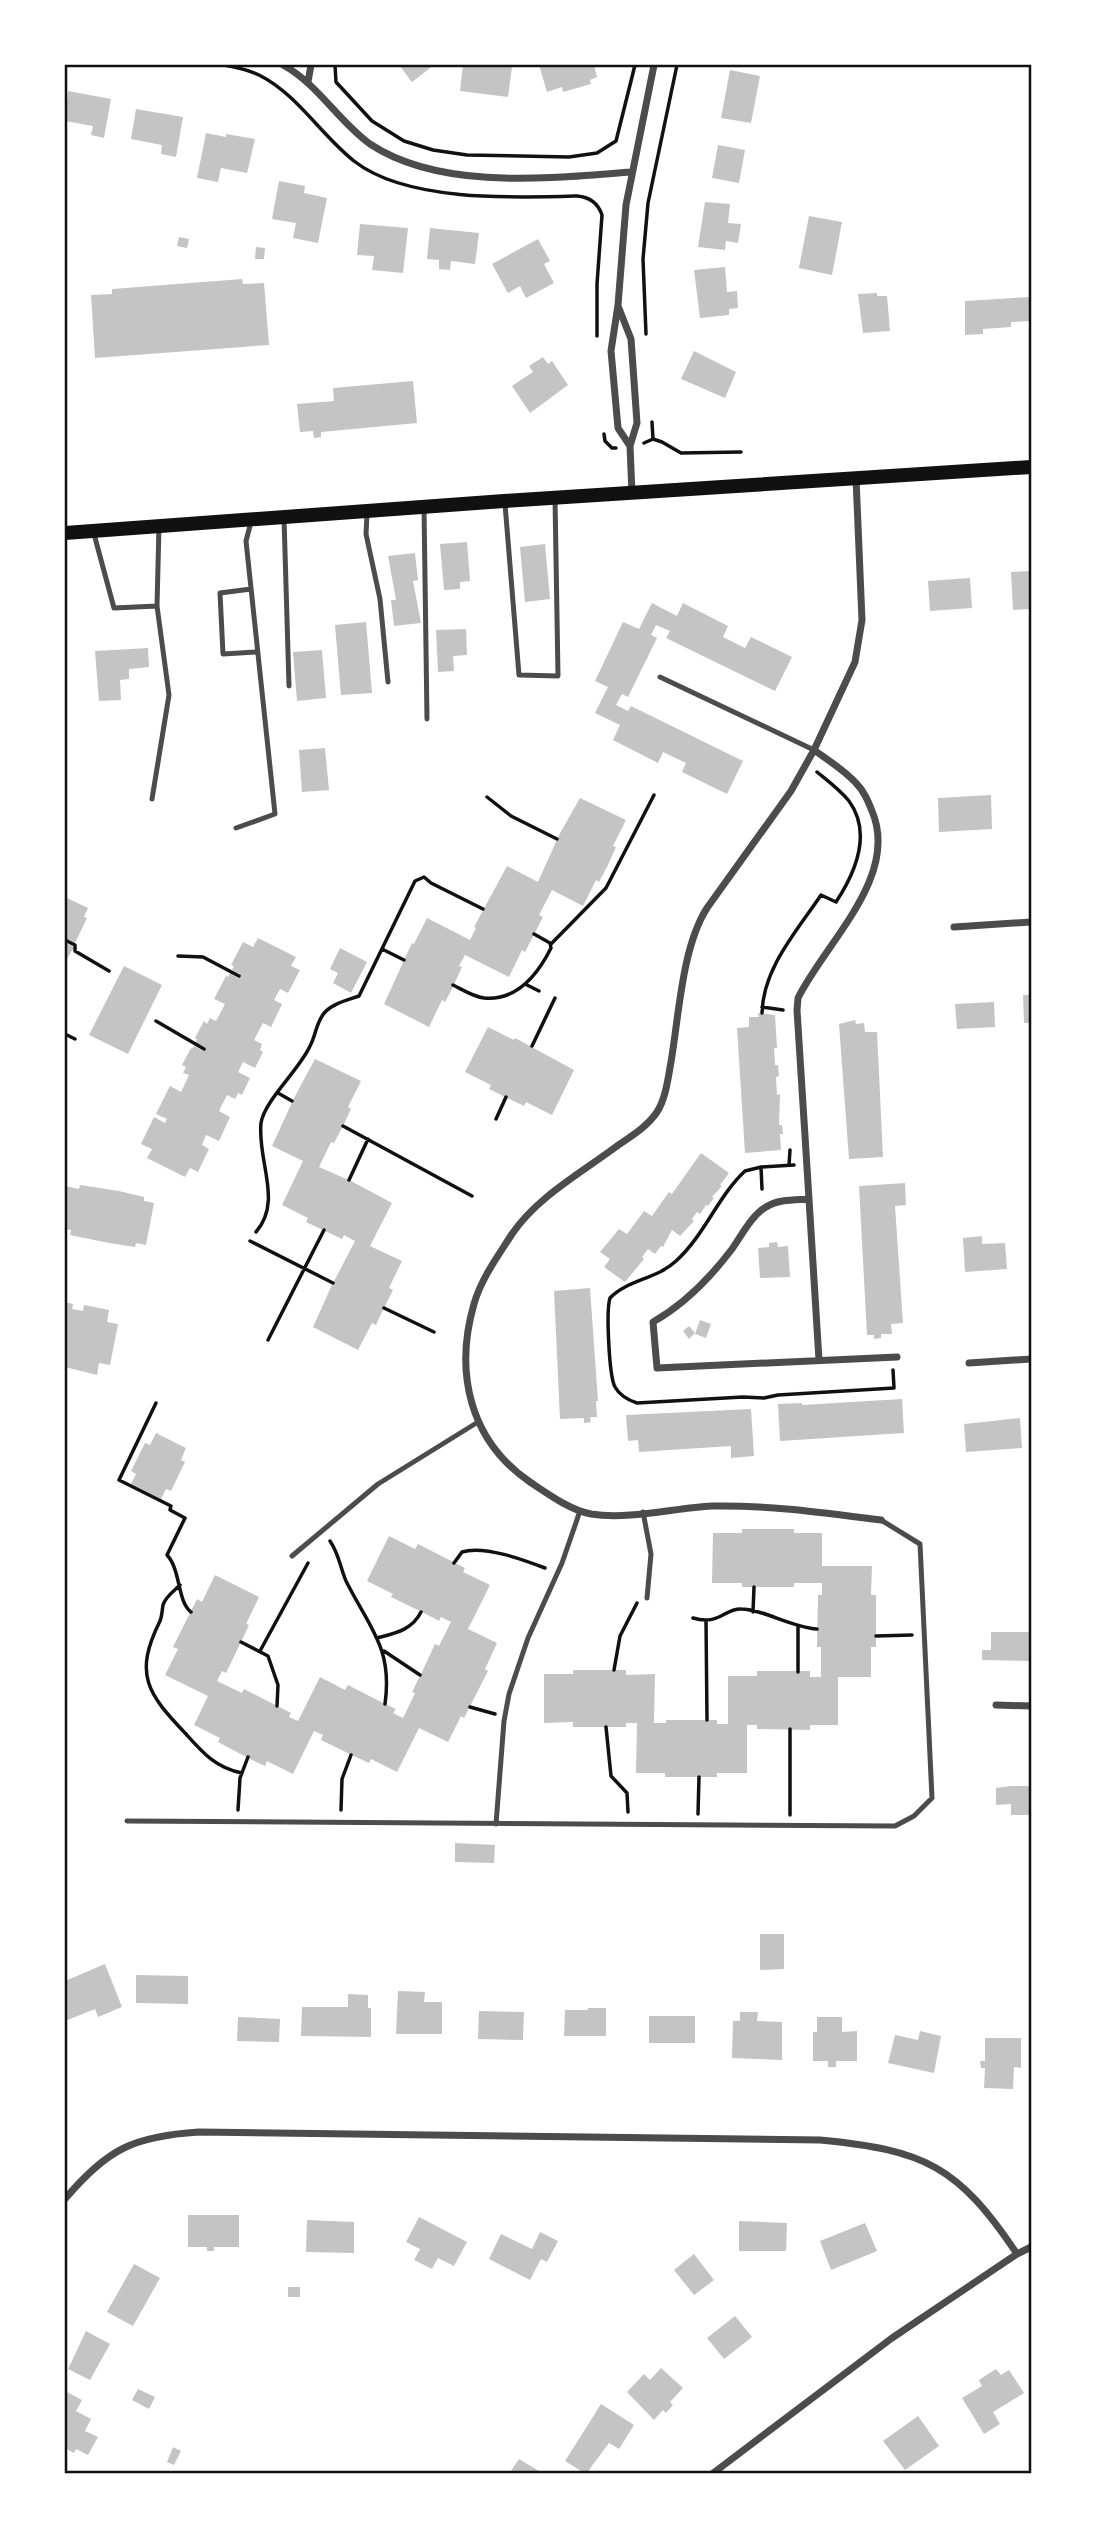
<svg xmlns="http://www.w3.org/2000/svg" width="1096" height="2539" font-family="Roboto,sans-serif">
<style>
.building{fill:#c4c4c4}
.lines{fill:none;stroke-linecap:round;stroke-linejoin:round}
.path{stroke:#111;stroke-width:3.5}
.service{stroke:#4c4c4c;stroke-width:5}
.minor{stroke:#4c4c4c;stroke-width:7}
.secondary{stroke:#111;stroke-width:14}
.neatline{fill:none;stroke:#111;stroke-width:2.5}
</style>
<rect width="100%" height="100%" fill="#fff"/>
<path class="building" d="M399,65H434L412,82Z
M463,65H508L512,67L508,97L460,91Z
M539,65H594L597,77L590,80L591,84L563,92L562,87L547,92Z
M730,70L760,76L751,123L721,118Z
M68,91L111,99L104,138L91,135L93,126L65,121Z
M136,109L183,117L176,157L161,154L162,145L131,139Z
M206,133L226,137V134L255,139L247,173L221,168L218,182L197,178Z
M718,145L745,150L739,183L712,178Z
M279,181L305,186L304,193L327,198L318,243L293,238L296,223L272,219Z
M705,202L730,204L728,223L741,224L738,243L726,241L725,250L698,247Z
M809,216L842,222L832,275L799,268Z
M360,224L408,228L403,273L372,270L374,256L357,255Z
M430,228L479,233L475,264L451,261L450,270L439,269V260L427,259Z
M179,237L189,239L187,248L177,246Z
M538,239L550,261L544,264L554,283L526,298L520,286L508,293L492,264Z
M256,247L265,248L264,259H255Z
M725,267L727,292L737,291L738,308L729,309V315L700,318L694,270Z
M242,279L243,284L264,283L269,345L95,358L91,295L112,294V289Z
M877,293V296H887L890,331L863,333L858,294Z
M1030,297L1031,321L1011,322V327L983,329V334L965,335V301Z
M694,351L736,372L725,398L681,379Z
M543,357L548,364L552,361L568,385L530,413L512,386L533,372L529,366Z
M413,381L417,423L321,432V437L314,438L313,431L300,432L297,404L334,401L333,388Z
M467,542L470,581L460,582V589L444,590L440,544Z
M545,544L550,599L525,602L520,547Z
M415,553L418,580L413,581L421,623L394,626L391,600H396L388,556Z
M1029,571L1031,609L1013,610L1011,572Z
M970,578L972,608L930,611L928,581Z
M652,603L677,616L683,603L728,626L723,637L745,648L751,637L792,657L775,691L666,638L670,631L656,625L651,635L657,638L628,697L622,694L616,705L628,711L631,706L743,761L727,794L682,772L686,763L663,752L658,763L613,740L620,725L595,713L608,687L595,681L623,622L639,629Z
M366,622L372,693L341,695L335,625Z
M466,629L467,655L453,656L454,671L438,672L436,630Z
M148,648L149,667L129,669V679L120,680L121,700L99,701L95,651Z
M322,650L326,698L297,701L293,652Z
M325,748L329,790L302,792L299,750Z
M991,795L992,829L939,832L938,798Z
M580,798L626,820L613,846L616,847L608,865L599,882L596,880L583,906L552,890L539,915L543,917L525,952L522,950L509,977L465,955L459,966L462,967L452,989L445,1002L442,1000L429,1027L384,1004L412,943L414,944L427,918L470,940L476,928L474,927L507,866L538,882L559,835Z
M65,897L88,908L84,917L87,918L75,943L65,938Z
M258,938L296,957L291,966L300,970L288,993L280,989L274,1000L282,1004L271,1027L263,1023L254,1040L262,1044L260,1050L263,1052L255,1068L243,1062L238,1072L250,1078L242,1095L238,1093L235,1099L227,1095L219,1111L230,1117L219,1141L206,1135L202,1145L209,1149L198,1172L190,1168L185,1177L147,1158L152,1149L141,1144L154,1117L165,1123L167,1119L156,1114L170,1086L181,1092L189,1075L183,1073L186,1067L182,1065L191,1048L192,1049L194,1046L203,1051L205,1047L195,1043L197,1039L195,1038L204,1021L207,1024L210,1018L216,1021L225,1004L214,999L226,976L228,977L230,973L238,978L240,974L232,970L234,966L231,965L243,942L253,947Z
M65,942L74,947L65,962Z
M340,948L367,962L351,993L333,983L338,973L330,969Z
M124,966L162,985L128,1054L89,1035Z
M1023,995H1031V1023H1024Z
M994,1002L995,1027L957,1029L955,1004Z
M758,1013L775,1015L777,1048H774L775,1065H778L779,1076L776,1077L777,1095L780,1094L779,1125H782L783,1134H780L781,1150L745,1153L737,1028L749,1027V1017H759Z
M855,1020L856,1024L864,1023L865,1032H877L883,1157L849,1159L839,1024Z
M488,1027L514,1040L515,1038L574,1070L552,1115L526,1102L524,1106L489,1089L491,1085L465,1072Z
M315,1059L361,1081L348,1107L351,1109L343,1126L334,1143L331,1142L319,1167L353,1182L392,1203L370,1246L402,1261L389,1288L393,1290L382,1312L376,1325L372,1323L358,1350L313,1327L331,1287L355,1241L344,1235L342,1239L306,1222L308,1218L282,1205L303,1161L272,1146L294,1098Z
M701,1153L729,1173L720,1185L722,1186L712,1197L714,1198L708,1206L706,1205L700,1214L697,1212L692,1219L694,1221L680,1236L672,1230L663,1247L661,1246L655,1254L648,1249L642,1257L644,1259L625,1282L604,1267L610,1259L600,1252L619,1229L627,1234L644,1211L652,1216L669,1192L672,1194Z
M905,1183L906,1205L895,1206L903,1323L891,1324L892,1334H881V1338L874,1339V1335H867L859,1186Z
M80,1185L119,1191L144,1197V1201L154,1203L146,1245L136,1243L135,1247L109,1243L70,1235L71,1230L65,1229V1186L79,1189Z
M982,1236V1244L1005,1243L1007,1269L965,1272L963,1238Z
M777,1242L778,1247L788,1246L790,1277L760,1278L758,1248L769,1247V1243Z
M590,1288L598,1401H596L597,1417H590L591,1422L584,1423V1418L560,1419L554,1291Z
M65,1302L73,1304L72,1309L83,1311L84,1305L109,1310L107,1322L118,1324L110,1365L99,1363L97,1375L65,1367Z
M700,1320L711,1324L706,1338L695,1334Z
M689,1326L695,1333L689,1339L683,1331Z
M902,1399L904,1433L780,1441L778,1404L802,1403V1405Z
M751,1409L754,1456L731,1458V1446L639,1452L638,1440L628,1441L626,1415Z
M1020,1418L1022,1448L966,1452L964,1424Z
M156,1433L186,1448L181,1460L185,1462L171,1491L166,1489L161,1499L131,1484L136,1474L131,1471L145,1443L150,1445Z
M742,1529H794V1533H822V1566H872L871,1595H876V1647H871V1677H838V1725H810V1730L757,1729V1725H747V1773H717V1777H665V1773H636L637,1723H626V1727H573V1722L544,1723V1674H573V1670H626V1675L655,1674L654,1723H666V1720H717V1724H728V1676H757V1671H810V1677H821V1647H817L818,1595H822V1583H794V1587H742V1583H712L713,1533H742Z
M389,1536L415,1549L418,1544L465,1568L463,1572L490,1585L468,1629L497,1643L485,1669L488,1671L464,1718L461,1716L448,1742L419,1728L397,1772L371,1759L369,1763L356,1757L321,1740L323,1735L314,1731L293,1774L267,1761L265,1766L252,1760L218,1742L220,1738L194,1725L208,1696L165,1675L178,1649L173,1647L197,1599L202,1602L215,1575L259,1597L246,1624L249,1625L241,1642L226,1673L222,1671L217,1681L242,1693L244,1689L291,1713L289,1717L298,1721L320,1677L345,1690L348,1685L385,1704L396,1709L393,1713L403,1718L415,1693L412,1692L422,1672L435,1644L439,1646L451,1622L441,1617L439,1621L426,1614L391,1597L393,1594L367,1581Z
M991,1632H1030V1661L982,1660V1650H991Z
M1011,1786H1031V1815H1011V1804L996,1805V1788Z
M455,1843L495,1845L494,1863L455,1862Z
M760,1934H784V1969L760,1970Z
M105,1964L122,2007L98,2017L95,2009L65,2021V1981Z
M136,1975L188,1976V2004L136,2003Z
M398,1991L425,1992L424,2002H442V2034H396Z
M348,1994L368,1995V2008H371V2037L301,2036L302,2007H348Z
M588,2008H606V2036H564L565,2010H588Z
M479,2011L524,2012L523,2040L478,2039Z
M740,2012H758L757,2021L782,2022V2060L732,2058L733,2021H740Z
M649,2016H695V2043H649Z
M238,2017L280,2019L279,2042L237,2041Z
M817,2017H842V2032L857,2031V2061H836V2067H828V2061H813V2032H817Z
M920,2031L941,2036L934,2073L888,2063L895,2035L918,2040Z
M985,2038H1021V2068L1014,2067L1013,2089L984,2088L985,2068H981L980,2061H985Z
M188,2215H239V2247H214V2251H207V2247H188Z
M419,2217L467,2242L454,2266L438,2258L432,2269L414,2260L420,2249L406,2242Z
M307,2220L354,2222V2253L306,2252Z
M739,2221L787,2223L786,2251H739Z
M865,2223L877,2251L831,2270L820,2241Z
M540,2232L558,2241L547,2262L541,2259L530,2280L489,2259L501,2234L532,2249Z
M694,2254L714,2280L694,2295L674,2270Z
M134,2264L160,2278L133,2326L107,2312Z
M288,2287H300V2297H288Z
M735,2316L752,2337L724,2359L707,2338Z
M86,2331L110,2344L90,2380L68,2369Z
M661,2368L683,2388L670,2402L673,2405L666,2413L663,2410L654,2420L627,2392L644,2374L650,2380Z
M996,2369L1001,2375L1009,2370L1024,2393L993,2412L1000,2424L984,2434L962,2398L982,2386L979,2380Z
M138,2389L155,2397L149,2409L132,2400Z
M65,2391L82,2400L76,2411L91,2419L85,2431L98,2437L88,2455L76,2449L74,2453L65,2448Z
M601,2404L634,2425L619,2449L609,2443L586,2474L565,2461Z
M918,2416L939,2446L905,2470L883,2441Z
M173,2447L181,2451L174,2465L167,2462Z
M519,2459L544,2474H509Z"/>
<g class="lines">
<path class="path" d="M224,65C236,67 248,70 259,75C297,94 321,135 354,161C406,202 514,198 577,196C590,197 598,203 602,215L597,284V336
M335,65L336,82L372,121L404,141L433,150L467,155L569,157L597,153L616,141L635,65
M646,334L643,259L648,203L677,65
M604,434L605,441L612,448H616
M653,439L662,442L681,453L741,452
M644,443L653,439L652,422
M487,797L511,816L557,839
M65,940L75,945V951L109,971
M551,944L606,888L654,795
M382,949L404,960
M178,956L203,957L239,976
M453,985C463,990 474,997 484,998C517,1001 538,974 551,948L550,943L534,934
M527,985L539,991
M762,1007L783,1010
M762,1013C763,968 797,931 821,895L836,902C855,873 873,834 849,801C840,790 828,781 817,772
M156,1021L204,1049
M65,1034L75,1039
M532,1046L555,998
M278,1093L292,1101
M496,1119L506,1097
M343,1126L472,1196
M789,1165L790,1150
M794,1165L761,1167L745,1171C718,1196 704,1236 676,1261C657,1279 627,1280 610,1298C606,1310 609,1376 615,1387C620,1396 628,1400 637,1403L743,1397L764,1398L778,1395L894,1388L893,1370
M761,1167L762,1189
M349,1180L368,1139
M256,1232C283,1201 257,1161 261,1123C264,1101 300,1069 310,1046C316,1035 316,1022 325,1012C334,1003 348,1000 359,996L415,881L424,877L431,883L483,909
M250,1241L333,1283
M384,1308L434,1332
M268,1340L324,1230
M156,1403L119,1480L171,1506L170,1510L185,1518L167,1555C181,1570 177,1601 191,1612
M330,1541C339,1554 340,1567 346,1581C369,1627 393,1648 385,1704
M454,1563L462,1552C484,1545 524,1560 545,1568
M180,1585C174,1591 165,1597 163,1605C162,1611 162,1616 160,1621C133,1675 148,1694 186,1734C203,1753 216,1768 242,1773
M753,1612L754,1587
M693,1618C719,1626 725,1608 741,1609C763,1609 790,1627 817,1629
M706,1620L707,1720
M798,1626V1672
M876,1636L912,1635
M377,1638C396,1633 412,1630 421,1612
M241,1642L268,1656L278,1685L277,1706
M260,1651L308,1563
M384,1651L420,1675
M614,1670L620,1636L637,1603
M470,1707L495,1714
M606,1727L611,1776L627,1793L628,1812
M238,1810L240,1778L248,1757
M341,1810L342,1779L351,1755
M698,1814L699,1777
M790,1815V1729"/>
<path class="service" d="M505,504L519,675L558,676L555,498
M424,507L427,719
M367,514L366,534L380,599L388,682
M284,518L289,686
M94,534L114,608L157,606L159,526
M251,589L220,593L223,654L258,652
M660,677L814,750
M152,799L169,695L157,606
M236,828L275,814L246,541L251,522
M643,1512L651,1554L647,1598
M292,1556L378,1484L478,1422
M127,1821L895,1826L914,1816L932,1798L920,1544L881,1520
M496,1824L504,1721L509,1694L528,1638L562,1563L580,1511"/>
<path class="minor" d="M283,65C318,84 338,121 370,144C441,191 551,178 631,172
M308,82L311,65
M618,306L631,339L637,423L630,446L632,493
M630,446L618,428L611,351L618,305L626,205L654,65
M856,478L862,620L855,662L814,750L791,791L707,908C682,947 679,1015 671,1062C668,1078 666,1098 657,1112C647,1127 630,1137 617,1146C581,1173 537,1197 512,1234C498,1256 481,1279 474,1304C454,1373 470,1441 530,1482C548,1494 570,1510 591,1514C629,1520 674,1508 712,1506C769,1505 824,1513 881,1520
M814,750C828,760 844,770 856,783C864,791 868,801 872,811C900,877 825,943 798,998L797,1010L809,1199C795,1200 778,1199 766,1207C751,1216 742,1235 732,1249C710,1278 685,1304 653,1322L657,1368L897,1357
M954,927L1031,922
M809,1199L819,1360
M969,1363L1031,1359
M996,1705L1031,1706
M65,2199C107,2149 134,2136 199,2132L820,2140C925,2150 958,2166 1017,2254
M712,2474L892,2338L1017,2254L1031,2247"/>
<path class="secondary" d="M65,533L504,501L1031,467"/>
</g>
<rect width="1096" height="2539" fill="none" stroke="#ffffff" stroke-width="133"/>
<rect x="66" y="66" width="964" height="2406" class="neatline"/>
</svg>
